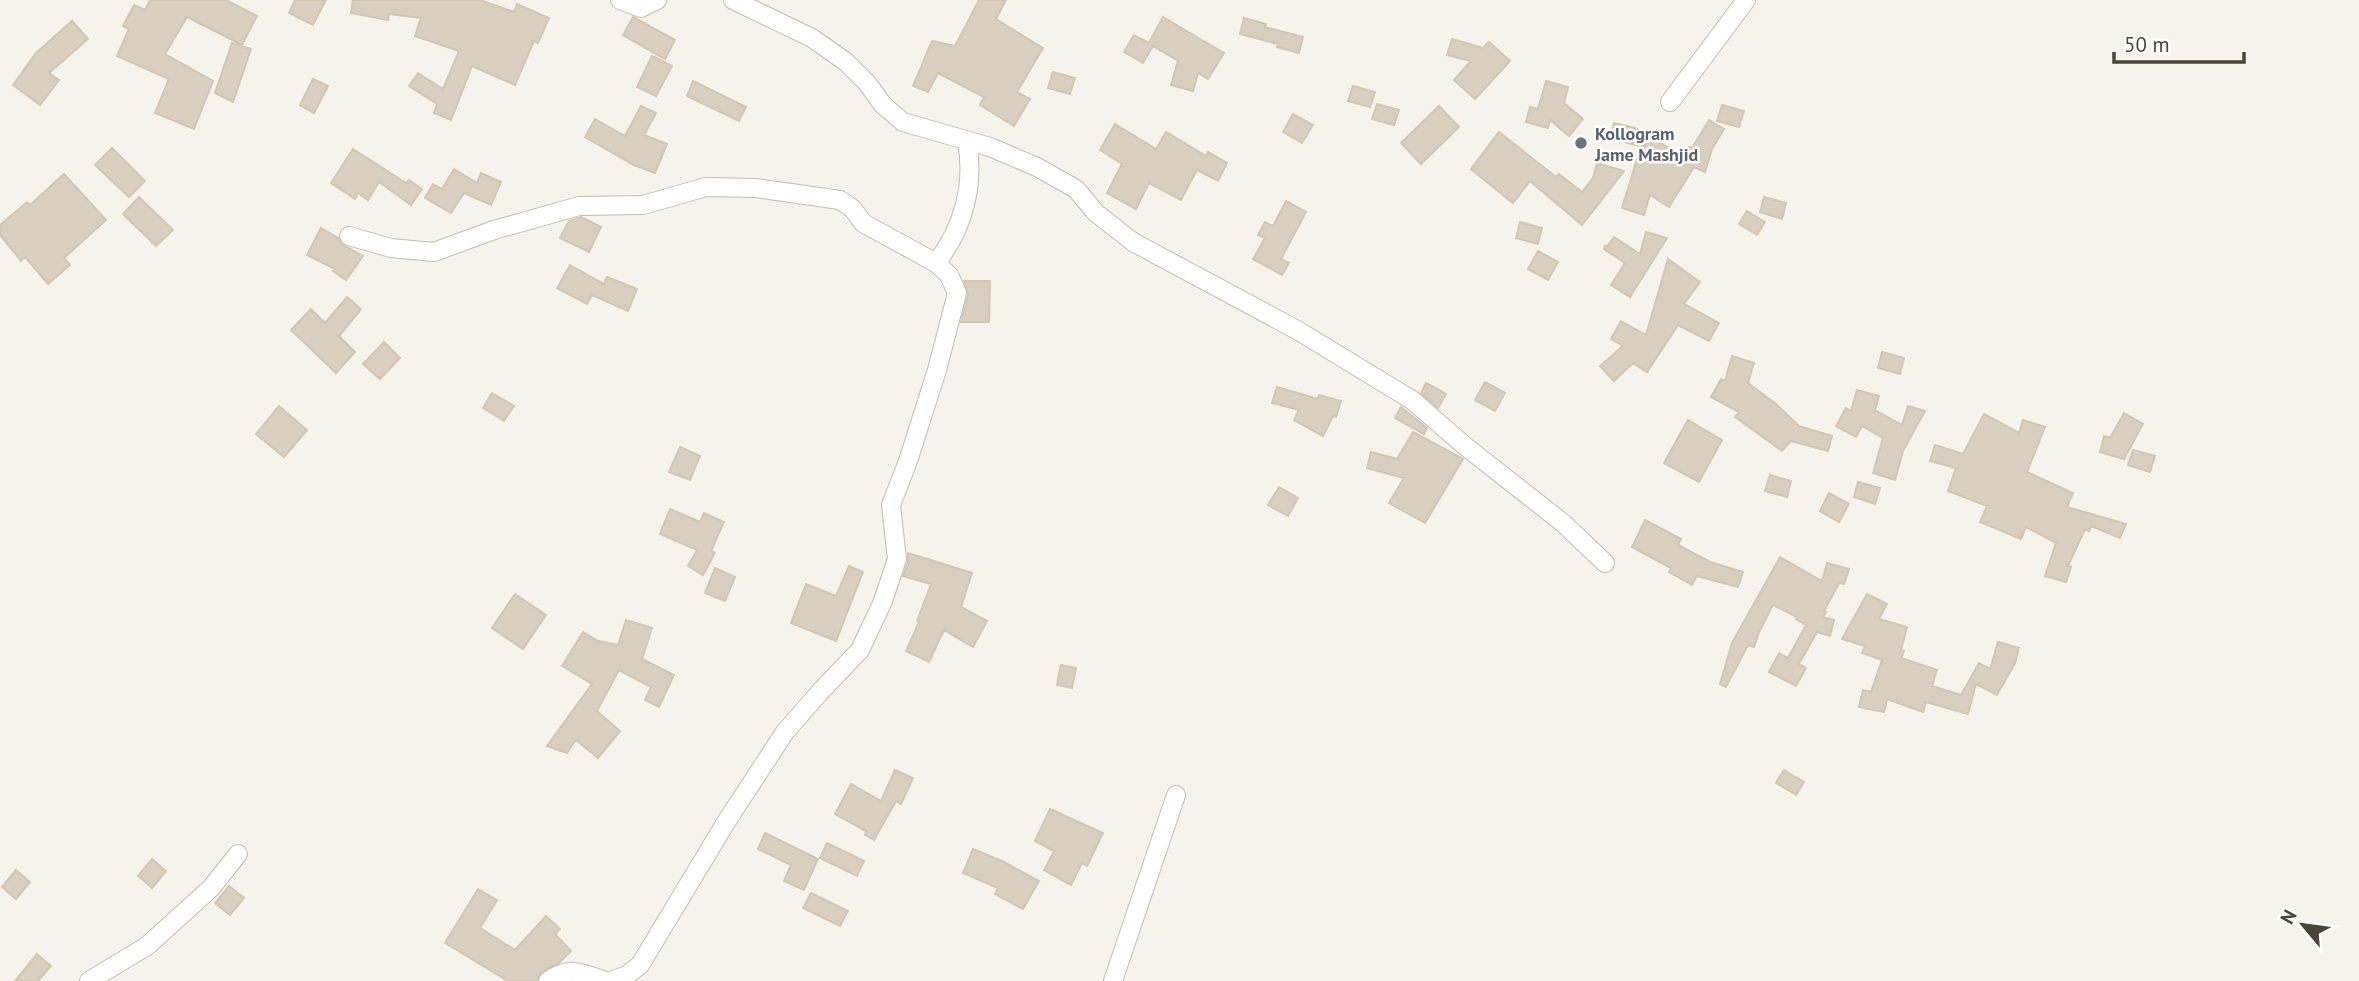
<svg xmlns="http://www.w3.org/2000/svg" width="2359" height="981" font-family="'PT Sans',sans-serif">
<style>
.building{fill:#d8cfc1;stroke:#d3c7b4;stroke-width:2}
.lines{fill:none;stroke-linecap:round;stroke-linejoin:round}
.minor-casing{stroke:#c2bbae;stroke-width:20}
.minor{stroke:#fff;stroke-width:18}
.worship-dot{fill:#6b7280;stroke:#fff;stroke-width:2.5}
.labels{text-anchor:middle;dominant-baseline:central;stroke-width:5;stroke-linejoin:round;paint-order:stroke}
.worship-label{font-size:18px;font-weight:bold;fill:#5b616d;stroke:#fff;text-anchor:start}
</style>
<rect width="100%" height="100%" fill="#f6f3ec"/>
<path class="building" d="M150,0H226L257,16L242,45L187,17L165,54L213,81L194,129L155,113L169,79L117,56L129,29L123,26L134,5L145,10Z
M295,0H326L313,25L289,13Z
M353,0H480L514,12L517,4L549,18L538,43L534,41L515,85L472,66L451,120L434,113L437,104L409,86L418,73L443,89L459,51L415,36L421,18L389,14L388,20L351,13Z
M979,0H1006L996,19L1043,48L1017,92L1030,99L1014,126L980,105L984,97L938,73L928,92L913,86L932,41L955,46Z
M633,17L675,40L665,59L623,35Z
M1163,17L1224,53L1208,79L1198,73L1193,91L1171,85L1178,61L1153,46L1143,63L1124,52L1134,35L1149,43Z
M1244,18L1266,24L1265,27L1303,37L1299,53L1277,47L1278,44L1240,34Z
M72,21L88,39L49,73L59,80L40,105L13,85L36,53Z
M1452,39L1483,48L1489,42L1510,61L1475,99L1454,80L1471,61L1447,55Z
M232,43L251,49L233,102L215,93Z
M652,56L672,66L656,96L637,87Z
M1053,72L1075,78L1070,94L1048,88Z
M313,79L328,86L314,113L300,105Z
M693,81L746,107L739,121L687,96Z
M1546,81L1568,87L1564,103L1583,119L1569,136L1550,120L1548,128L1526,122L1530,107L1538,109Z
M1353,86L1375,92L1370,107L1348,101Z
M1377,104L1399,110L1394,125L1372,119Z
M1722,105L1744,111L1739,127L1717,121Z
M641,106L656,113L644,135L667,144L655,173L634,165L585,137L595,119L625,136Z
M1439,106L1459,127L1421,164L1401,143Z
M1293,114L1313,125L1302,143L1283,132Z
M1709,120L1724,129L1712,149L1705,172L1694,167L1669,207L1650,195L1644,215L1622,208L1637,159L1646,143L1643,147L1610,138L1614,123L1635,128L1686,158L1689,147L1692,148Z
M1115,124L1156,149L1166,132L1206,156L1208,152L1227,163L1218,181L1197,170L1181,200L1149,183L1136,209L1107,193L1122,164L1100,150Z
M1499,132L1556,177L1559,174L1582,192L1593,178L1597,163L1624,171L1582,225L1530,181L1513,203L1471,169Z
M112,148L145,181L129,197L95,165Z
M353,149L406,183L409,180L422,189L411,205L379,182L368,200L358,193L355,199L331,183Z
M454,169L477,183L481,173L501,182L491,205L464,193L451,213L425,198L433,184L442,189Z
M64,174L106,220L64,258L70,265L48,284L25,257L21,261L0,235V225L27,202L30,205Z
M139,197L173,230L156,246L123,214Z
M1764,197L1786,203L1782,219L1760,212Z
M1286,201L1306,212L1281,259L1289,263L1282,275L1253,259L1265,238L1258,235L1265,222L1273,226Z
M1747,211L1765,222L1757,235L1739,224Z
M581,217L601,227L589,252L560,238L569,221Z
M1520,222L1542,228L1538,244L1516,238Z
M321,228L338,238L341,244L363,256L346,280L333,271L335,269L307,255Z
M1646,232L1667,238L1630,297L1611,285L1625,263L1604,249L1605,246L1611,247L1608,245L1614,237L1640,254Z
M1538,251L1558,262L1548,280L1528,269Z
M1668,259L1700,282L1684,304L1719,323L1709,341L1678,325L1647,372L1633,363L1614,381L1600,366L1623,346L1611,339L1621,321L1646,335Z
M570,265L604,284L607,277L637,289L628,311L592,295L587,304L557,288Z
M964,281H990L989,322H961L968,295Z
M347,297L361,309L339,336L355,352L336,373L291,330L311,309L325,323Z
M384,342L400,358L380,379L363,364Z
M1882,352L1904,358L1900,374L1878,368Z
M1732,356L1754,363L1748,383L1776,404L1799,426L1832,436L1828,451L1791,441L1782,451L1735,417L1739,412L1711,397L1721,379L1725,381Z
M1485,382L1505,393L1495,411L1475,400Z
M1426,383L1446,394L1438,408L1421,393Z
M1277,387L1318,399L1319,395L1341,401L1336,417L1333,416L1323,436L1294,420L1299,410L1272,403Z
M1857,390L1879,396L1875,410L1902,425L1908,406L1925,411L1903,451L1895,480L1873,473L1883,438L1862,426L1856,437L1836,426L1846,408L1851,411Z
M492,393L514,406L504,421L483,408Z
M279,406L307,430L284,457L256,434Z
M1401,407L1427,428L1424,434L1395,418Z
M2124,413L2143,424L2124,459L2100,452L2104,436L2110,438Z
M1984,414L2019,433L2023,420L2045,427L2027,472L2073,493L2067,507L2126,524L2120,538L2091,526L2089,531L2085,529L2068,566L2071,567L2066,582L2045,576L2056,543L2026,527L2021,539L1980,522L1987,506L1948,491L1956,468L1930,461L1935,445L1963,454Z
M1688,420L1722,440L1699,482L1664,463Z
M1413,432L1463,459L1425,523L1389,503L1404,478L1367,468L1371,452L1397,459Z
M680,447L700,456L690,480L669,472Z
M2133,450L2155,456L2150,472L2128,465Z
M1770,475L1791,481L1787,497L1765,491Z
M1858,482L1880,488L1875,504L1854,497Z
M1279,487L1298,498L1288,516L1268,505Z
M1829,493L1849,504L1839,522L1820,511Z
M670,509L700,522L704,513L724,522L711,551L715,553L703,575L688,566L697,550L660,534Z
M1645,520L1681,539L1678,545L1710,562L1743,572L1738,587L1697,576L1692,585L1669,572L1671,568L1632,547Z
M908,553L972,573L961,607L987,621L973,647L944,630L929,662L906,651L919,622L917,621L931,584L903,576L908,562Z
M1780,557L1822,581L1827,563L1849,569L1844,584L1839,583L1824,611L1826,612L1823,617L1834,620L1830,636L1817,632L1799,664L1806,668L1796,686L1769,672L1779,653L1788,658L1806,625L1796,619L1797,617L1773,605L1759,632L1754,647L1748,645L1726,687L1720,684L1732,643Z
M849,566L863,572L836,641L791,623L806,584L836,596Z
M715,568L735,577L725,601L705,593Z
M515,594L546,615L523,649L492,628Z
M1867,594L1887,604L1879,619L1907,627L1901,650L1904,651L1901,658L1937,670L1932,686L1961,695L1979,663L1990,669L1998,642L2019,648L2015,663L1997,695L1976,684L1968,714L1926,702L1923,712L1887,699L1884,712L1859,707L1863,690L1871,692L1882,660L1862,653L1865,646L1842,639Z
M626,620L652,628L642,659L674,675L659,707L645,700L651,687L619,670L597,711L620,731L598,758L576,740L567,753L547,746L592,684L562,666L583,632L598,641L618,645Z
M1061,665L1076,668L1072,688L1057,685Z
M895,770L913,778L901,804L896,801L874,840L865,835L866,831L835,814L851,784L881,801Z
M1784,770L1804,782L1796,795L1776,783Z
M1050,809L1103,833L1087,866L1082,863L1071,885L1044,870L1054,851L1035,841Z
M765,833L818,859L804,890L784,881L791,865L758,849Z
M827,843L864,861L857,876L820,858Z
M973,849L1004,862L1039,881L1023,909L995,894L998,888L963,873Z
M152,859L166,871L152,888L138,876Z
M16,870L30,882L16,899L2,887Z
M229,886L244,898L230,915L215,903Z
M478,889L497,900L480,928L515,950L546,916L560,929L555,934L571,951L559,963L541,972L537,981H508L445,943Z
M811,893L848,911L840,926L803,908Z
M37,954L51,966L38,981H15Z"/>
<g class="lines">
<g class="minor-casing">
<path id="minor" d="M620,0L641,8L657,0
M733,0L812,38L846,62L867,83L883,105L903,122L990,147L1037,167L1076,189L1096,213L1133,242L1297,330L1412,400L1465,446L1563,523L1605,563
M1670,102L1746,0
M349,236L391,248L434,252L494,230L579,206L643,205L706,187L756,188L840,200L853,209L863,223L936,263L949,275L957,293L937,370L908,461L891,505L897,559L883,601L860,650L820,692L785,732L728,819L640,965L627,975L611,981
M936,263C963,229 975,185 967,142
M89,981L147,946L211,888L238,854
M548,981C569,966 581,972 605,981
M1113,981L1176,795"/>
</g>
<use href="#minor" class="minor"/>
</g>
<circle class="worship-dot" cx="1581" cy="143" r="7"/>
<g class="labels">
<g class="worship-label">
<text x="1595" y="133">Kollogram<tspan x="1595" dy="21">Jame Mashjid</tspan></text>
</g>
</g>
<g transform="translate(2303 925) rotate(299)" stroke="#ffffff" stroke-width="5" paint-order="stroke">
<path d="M0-5L12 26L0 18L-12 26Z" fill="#4b4439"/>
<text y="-10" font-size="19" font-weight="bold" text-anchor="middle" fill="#4b4439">N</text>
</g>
<path d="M2114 52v10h130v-10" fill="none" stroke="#4b4439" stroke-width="3.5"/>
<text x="2124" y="52" font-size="21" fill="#4b4439" stroke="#ffffff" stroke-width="5" paint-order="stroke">50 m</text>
</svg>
